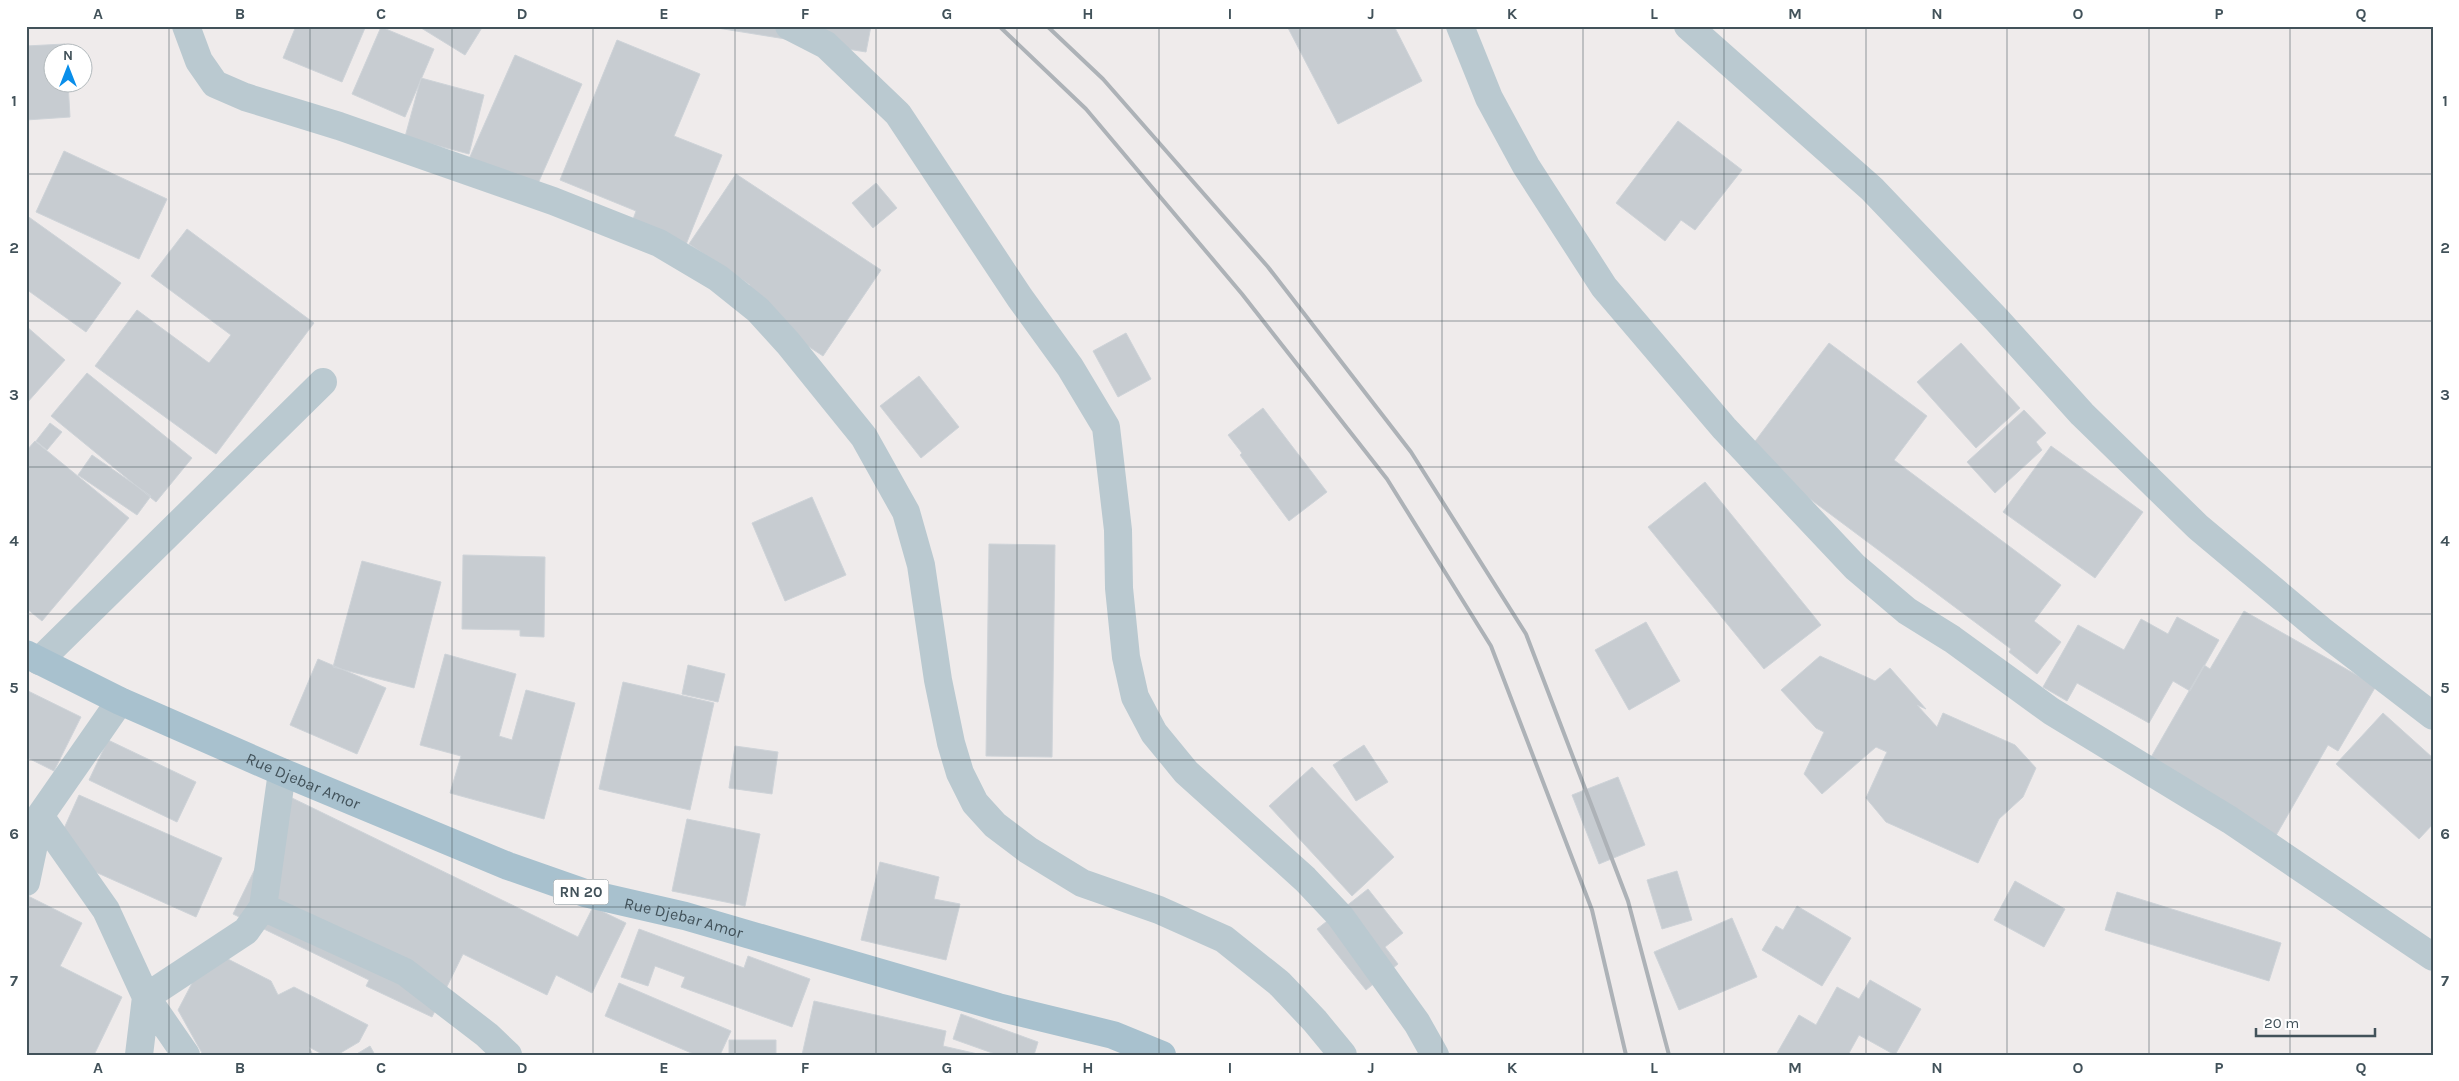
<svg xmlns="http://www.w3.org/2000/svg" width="2459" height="1081" font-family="Karla,sans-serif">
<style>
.building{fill:#c7ccd1;stroke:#ced3d8}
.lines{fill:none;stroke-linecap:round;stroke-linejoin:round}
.minor{stroke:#bac9d0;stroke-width:28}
.major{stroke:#a8c1ce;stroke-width:28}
.rail{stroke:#adb2b7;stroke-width:4}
.grid{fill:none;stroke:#42525a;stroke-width:1;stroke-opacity:0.55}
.labels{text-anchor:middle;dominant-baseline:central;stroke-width:5;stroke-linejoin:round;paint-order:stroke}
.shield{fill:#fff;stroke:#7b868c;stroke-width:1}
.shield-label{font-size:15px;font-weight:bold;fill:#42525a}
.street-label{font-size:16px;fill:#42525a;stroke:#fff}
.neatline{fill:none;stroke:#42525a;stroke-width:2}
.grid-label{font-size:16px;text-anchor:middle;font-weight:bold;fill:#42525a}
</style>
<rect width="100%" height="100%" fill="#efebeb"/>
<path class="building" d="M296,26L365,28L342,82L283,58Z
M418,26H483L465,55Z
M705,26H871L866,52Z
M1287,26H1394L1422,81L1338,124Z
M381,27L434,49L405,117L352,94Z
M617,40L700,74L674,136L722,155L685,247L631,225L636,211L560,180Z
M65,44L66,52H52V82H68L70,117L26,120V46Z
M515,55L582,84L536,188L469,159Z
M421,78L484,95L469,154L405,137Z
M1678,121L1742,170L1695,230L1681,220L1665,241L1616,203Z
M64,151L167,199L139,259L36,212Z
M736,174L881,270L823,356L739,301L750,285L689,244Z
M876,183L897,208L873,228L852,203Z
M26,215L121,283L86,332L26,289Z
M187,229L314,323L216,454L95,366L137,310L209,363L231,335L151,276Z
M26,326L65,360L26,404Z
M1126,333L1151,379L1118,397L1093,351Z
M1829,343L1927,416L1894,460L2061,585L2034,621L2061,642L2037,674L2009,652L2011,649L1747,452Z
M1961,343L2020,408L1976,448L1917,382Z
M87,373L192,458L156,502L51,416Z
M919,376L959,427L921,458L880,406Z
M1263,408L1327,492L1289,521L1240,455L1242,453L1228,435Z
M2024,410L2046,433L2036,442L2042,450L1995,493L1967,462Z
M50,423L62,432L47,450L36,441Z
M35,441L129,518L42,621L26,608V451Z
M2051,446L2143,512L2095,578L2003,512Z
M92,455L151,496L137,515L78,475Z
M1705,482L1821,625L1764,669L1648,527Z
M812,497L846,575L785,601L752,523Z
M989,544L1055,545L1052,757L986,756Z
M463,555L545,557L544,637L520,636V630L462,629Z
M362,561L441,582L414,688L333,667Z
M2244,611L2376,686L2338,751L2328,745L2274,839L2146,766L2204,665L2210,669Z
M2177,617L2219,640L2190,691L2173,681L2149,723L2077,683L2067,701L2043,687L2078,625L2124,650L2141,619L2168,634Z
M1646,622L1680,681L1629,710L1595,650Z
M445,654L516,674L499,736L512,740L526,690L575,703L544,819L450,793L461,756L420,745Z
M1820,656L1875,681L1890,668L1926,709L1917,705L1937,727L1943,713L2015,745L2036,768L2023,797L1999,819L1978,863L1886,822L1866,798L1887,752L1876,747L1822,794L1804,774L1824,732L1816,728L1781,690Z
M318,659L386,688L357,754L290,725Z
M688,665L725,674L718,702L682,694Z
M623,682L714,703L690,810L599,789Z
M26,690L81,717L54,771L26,757Z
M2383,713L2433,758V824L2419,839L2336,764Z
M108,740L196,782L177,822L89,780Z
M1364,745L1388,782L1356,801L1333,765Z
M735,746L778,752L772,794L729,788Z
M1312,767L1394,857L1352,896L1269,806Z
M1618,777L1645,845L1599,864L1572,795Z
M79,795L222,858L196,917L53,853Z
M290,797L578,937L593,907L626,923L592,993L556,975L547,995L463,954L432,1017L366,986L369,980L233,914Z
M687,819L760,834L745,906L672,891Z
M880,862L939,877L934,899L960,904L946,960L861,940Z
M1677,871L1692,920L1662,929L1647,880Z
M2015,881L2065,909L2044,947L1994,920Z
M1368,889L1403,933L1385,947L1398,964L1366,990L1317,929Z
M2117,892L2281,943L2269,981L2105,930Z
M26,895L82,923L60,966L122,997L94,1055H26Z
M1797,906L1851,938L1822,986L1762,950L1776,926L1783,930Z
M1732,918L1757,977L1679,1010L1654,952Z
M639,929L744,968L748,956L810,979L792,1027L681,987L685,977L655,966L648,986L621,977Z
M222,956L271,981L278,995L294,987L368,1025L359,1042L337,1055H324L309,1047L313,1055H203L178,1010L200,968Z
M1870,980L1921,1009L1895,1055L1859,1035L1848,1055H1776L1799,1015L1816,1025L1837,987L1859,999Z
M619,983L731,1031L720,1055H696L605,1016Z
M814,1001L946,1031L943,1046L982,1055H802Z
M961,1014L1038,1042L1034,1055H998L953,1039Z
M729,1040H776V1055H729Z
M370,1046L375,1055H355Z"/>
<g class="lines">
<path class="minor" d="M186,26L199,61L215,84L245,97L339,126L553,201L659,243L718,278L758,310L788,343L864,437L906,512L921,565L938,680L951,743L960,773L975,803L995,825L1028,850L1082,883L1159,910L1224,939L1279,983L1315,1021L1343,1055
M789,26L826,45L898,114L1020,298L1070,367L1106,427L1118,530L1119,588L1126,657L1135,697L1154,733L1186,772L1305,879L1340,916L1417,1023L1435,1055
M1460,26L1489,98L1526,166L1604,287L1724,428L1855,567L1907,611L1952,639L2051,711L2230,820L2433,957
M1688,26L1872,189L1997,320L2082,414L2198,527L2321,630L2433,716
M39,661L323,382
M40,816L106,910L146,997L186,1055
M26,882L40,816L120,701
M263,907L405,972L487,1035L508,1055
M139,1055L146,997L246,931L263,907L282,772"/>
<path class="major" id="s1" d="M26,654L120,701L282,772L508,866L585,893L685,916L998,1007L1113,1035L1162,1055"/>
<path class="rail" d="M999,26L1086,109L1242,294L1387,479L1491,646L1592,910L1626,1055
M1047,26L1103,79L1268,267L1411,452L1526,634L1628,901L1669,1055"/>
</g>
<path class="grid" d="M169,26V1055M310,26V1055M452,26V1055M593,26V1055M735,26V1055M876,26V1055M1017,26V1055M1159,26V1055M1300,26V1055M1442,26V1055M1583,26V1055M1724,26V1055M1866,26V1055M2007,26V1055M2149,26V1055M2290,26V1055M26,174H2433M26,321H2433M26,467H2433M26,614H2433M26,760H2433M26,907H2433"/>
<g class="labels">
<rect class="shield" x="553.5" y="879.5" width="55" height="25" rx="4"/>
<g class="shield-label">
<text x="581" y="892">RN 20</text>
</g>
<g class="street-label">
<text stroke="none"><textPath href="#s1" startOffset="305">Rue Djebar Amor</textPath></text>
<text stroke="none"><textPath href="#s1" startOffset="710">Rue Djebar Amor</textPath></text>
</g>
</g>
<rect width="2459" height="1081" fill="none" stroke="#ffffff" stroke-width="55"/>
<g transform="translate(68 68)"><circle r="24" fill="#ffffff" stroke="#b3babd"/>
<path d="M0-4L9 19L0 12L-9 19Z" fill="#098eea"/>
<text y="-8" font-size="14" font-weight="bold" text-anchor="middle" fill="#42525a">N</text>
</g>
<path d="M2256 1028v8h119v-8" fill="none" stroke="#42525a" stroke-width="2.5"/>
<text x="2264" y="1028" font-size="15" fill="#42525a" stroke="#ffffff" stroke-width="4" paint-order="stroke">20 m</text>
<rect x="28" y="28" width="2404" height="1026" class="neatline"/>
<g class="grid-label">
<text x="98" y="19">A</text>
<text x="240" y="19">B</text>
<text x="381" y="19">C</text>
<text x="522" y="19">D</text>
<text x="664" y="19">E</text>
<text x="805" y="19">F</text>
<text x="947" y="19">G</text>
<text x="1088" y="19">H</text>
<text x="1230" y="19">I</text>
<text x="1371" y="19">J</text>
<text x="1512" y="19">K</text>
<text x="1654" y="19">L</text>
<text x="1795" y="19">M</text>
<text x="1937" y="19">N</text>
<text x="2078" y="19">O</text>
<text x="2219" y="19">P</text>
<text x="2361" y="19">Q</text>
<text x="14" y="106">1</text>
<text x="2445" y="106">1</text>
<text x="14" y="253">2</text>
<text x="2445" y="253">2</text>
<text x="14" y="400">3</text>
<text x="2445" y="400">3</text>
<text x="14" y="546">4</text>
<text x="2445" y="546">4</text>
<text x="14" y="693">5</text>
<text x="2445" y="693">5</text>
<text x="14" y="839">6</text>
<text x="2445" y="839">6</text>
<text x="14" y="986">7</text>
<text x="2445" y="986">7</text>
<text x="98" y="1073">A</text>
<text x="240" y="1073">B</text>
<text x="381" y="1073">C</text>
<text x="522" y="1073">D</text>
<text x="664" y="1073">E</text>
<text x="805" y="1073">F</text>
<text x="947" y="1073">G</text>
<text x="1088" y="1073">H</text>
<text x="1230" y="1073">I</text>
<text x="1371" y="1073">J</text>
<text x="1512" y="1073">K</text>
<text x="1654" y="1073">L</text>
<text x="1795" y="1073">M</text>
<text x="1937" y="1073">N</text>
<text x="2078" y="1073">O</text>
<text x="2219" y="1073">P</text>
<text x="2361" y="1073">Q</text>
</g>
</svg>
